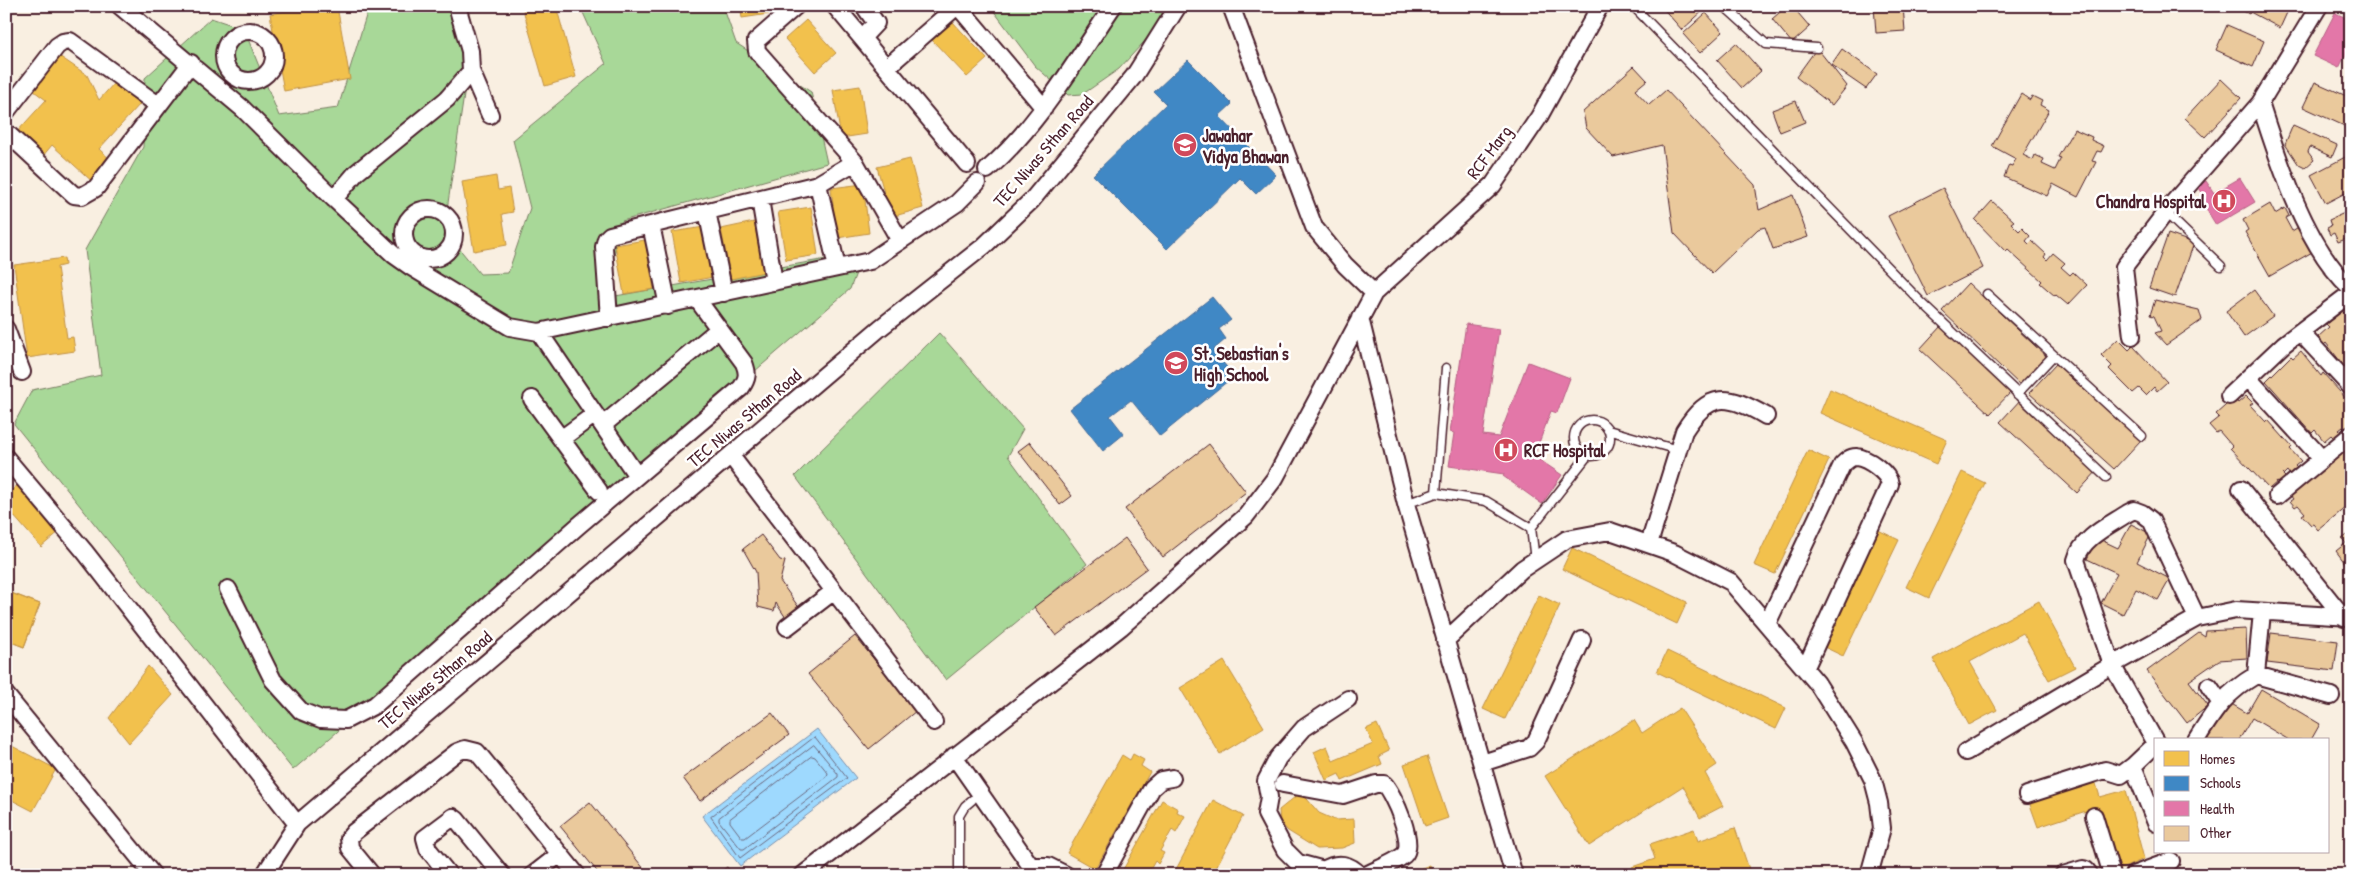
<svg xmlns="http://www.w3.org/2000/svg" width="2357" height="881" font-family="'Patrick Hand',sans-serif">
<style>
.green{fill:#a8d898;stroke:#797c62}
.water{fill:#9ed9fe;stroke:#7c8faa}
.homes{fill:#f2c14e;stroke:#c09044}
.schools{fill:#3f88c5;stroke:#426897}
.health{fill:#e377a8;stroke:#b55d82}
.lines{fill:none;stroke-linecap:round;stroke-linejoin:round}
.shore{stroke:#6c697f;stroke-width:1}
.building{fill:#eac99c;stroke:#4a1f2b}
.lane-casing{stroke:#4a1f2b;stroke-width:11}
.street-casing{stroke:#4a1f2b;stroke-width:20}
.lane{stroke:#fff;stroke-width:8}
.street{stroke:#fff;stroke-width:16}
.labels{text-anchor:middle;dominant-baseline:central;stroke-width:5;stroke-linejoin:round;paint-order:stroke}
.poi-label{font-size:18px;font-weight:bold;fill:#4a1f2b;stroke:#fff;text-anchor:start}
.street-label{font-size:18px;fill:#4a1f2b;stroke:#fff}
</style>
<rect width="100%" height="100%" fill="#f9efe1"/>
<filter id="ink" filterUnits="userSpaceOnUse"><feTurbulence type="fractalNoise" baseFrequency=".02" numOctaves="2"/><feDisplacementMap in="SourceGraphic" scale="10" xChannelSelector="R" yChannelSelector="G"/><feConvolveMatrix kernelMatrix="1 2 1 2 8 2 1 2 1" color-interpolation-filters="sRGB"/></filter>
<g filter="url(#ink)">
<path class="green" d="M369,6H452L472,41L444,230L480,274L508,273L530,208L513,140L606,64L580,6H723L736,43L811,92L827,163L622,221L604,298L832,258L859,265L850,289L293,770L14,424L32,390L101,375L85,250L143,147L145,78L211,18L244,29L279,116L338,108Z
M990,6H1177L1119,69L1083,94L1068,95L1035,66Z
M939,333L1023,429L1008,456L1087,564L946,680L795,476Z"/>
<path class="water" d="M817,729L856,778L740,866L702,816Z"/>
<path class="homes" d="M313,6H337L350,79L284,91L270,14Z
M522,6H556L576,77L545,86Z
M740,6H768L769,14L742,18Z
M806,20L836,53L815,72L785,39Z
M952,21L987,59L967,77L932,40Z
M59,56L87,75L99,100L115,82L140,104L99,149L114,163L95,184L52,145L42,157L15,134L46,100L34,91Z
M860,86L867,134L841,138L833,90Z
M910,159L923,208L891,217L877,167Z
M496,176L498,190L509,188L513,212L502,214L507,245L474,251L462,182Z
M863,184L869,233L837,238L831,188Z
M811,207L818,255L786,260L778,212Z
M754,222L764,272L731,279L721,229Z
M704,227L713,277L681,283L672,232Z
M645,240L654,289L624,294L615,245Z
M64,258L65,265L57,267L67,338L73,337L75,351L27,358L14,265Z
M1830,389L1947,440L1936,464L1820,413Z
M1808,450L1829,460L1775,574L1754,565Z
M1962,472L1985,483L1929,598L1906,587Z
M19,484L60,531L41,547L6,507V495Z
M1876,529L1899,540L1843,656L1820,645Z
M1572,548L1687,602L1677,624L1562,569Z
M6,591L40,604L24,647L6,640Z
M6,591L40,604L24,647L6,640Z
M1539,595L1560,605L1505,719L1483,709Z
M2039,601L2075,667L2049,680L2023,633L1970,662L1997,710L1969,725L1933,659Z
M1667,651L1786,708L1776,729L1657,672Z
M1224,661L1264,727L1220,754L1180,688Z
M148,666L173,695L129,743L109,718Z
M1680,708L1717,765L1705,773L1723,806L1700,818L1683,786L1589,846L1545,776L1634,720L1642,733Z
M1377,724L1389,751L1379,756L1382,764L1342,781L1339,774L1326,780L1314,752L1327,746L1333,761L1373,744L1366,729Z
M12,746L56,769L33,811L6,797V756Z
M1133,754L1144,760L1141,766L1150,772L1095,869L1067,853L1122,755L1130,760Z
M1427,756L1448,818L1425,826L1404,764Z
M2094,777L2100,797L2126,790L2144,859L2114,872L2095,808L2038,827L2028,799Z
M1301,792L1319,813L1335,820L1354,819L1355,843L1342,848L1317,849L1288,831L1280,822L1279,810Z
M1162,800L1178,809L1177,812L1185,816L1176,833L1172,830L1160,851L1164,853L1158,864L1155,861L1147,875H1120Z
M1213,800L1243,816L1212,875H1173Z
M1735,828L1751,875H1634L1632,867L1655,859L1650,844L1694,829L1698,841Z
M1430,865L1433,875H1409V873Z"/>
<path class="schools" d="M1188,60L1232,104L1219,116L1276,175L1256,194L1240,178L1167,249L1093,175L1166,104L1154,92Z
M1212,297L1231,320L1219,329L1226,339L1213,350L1234,376L1160,436L1131,400L1110,416L1124,434L1103,451L1070,409Z"/>
<path class="health" d="M2335,13L2351,20V44L2339,68L2313,56Z
M2240,178L2255,202L2216,225L2200,199L2204,196L2198,186L2206,181L2214,193Z
M1466,324L1499,329L1483,435L1499,437L1528,362L1570,378L1557,413L1551,411L1534,456L1562,475L1542,504L1503,476L1504,474L1449,466L1454,433L1450,432Z"/>
<g class="lines">
<path class="shore" d="M815,737L847,778L740,858L711,817Z
M814,745L838,774V777L744,849H741L719,821V818Z
M812,756L815,757L828,773L827,776L745,838H742L730,822V819Z"/>
</g>
<path class="building" d="M1661,6H1704L1706,8L1682,30Z
M1787,6H1792L1810,27L1792,43L1772,19Z
M1874,6H1903L1905,31L1876,33Z
M2234,6H2290L2280,28L2250,12L2249,14Z
M1706,13L1723,32L1700,53L1683,34Z
M2227,25L2264,41L2253,67L2216,50Z
M1736,43L1761,71L1742,88L1717,60Z
M1817,48L1847,86L1832,105L1796,77Z
M1842,49L1877,74L1866,89L1831,65Z
M1634,66L1647,80L1635,90L1649,105L1666,90L1755,185L1759,210L1793,195L1808,237L1773,249L1765,227L1758,229L1712,273L1674,233L1662,145L1613,157L1586,128L1583,112Z
M2221,79L2241,98L2205,137L2185,118Z
M2315,82L2351,98V129L2303,107Z
M2021,94L2030,100L2032,96L2042,101L2040,105L2049,110L2023,155L2033,160L2035,155L2044,159L2042,164L2055,170L2061,158L2058,157L2074,129L2092,137L2091,140L2104,146L2101,152L2097,151L2092,161L2096,162L2078,197L2053,184L2047,196L2004,177L2009,165L2012,166L2016,159L1992,146Z
M1796,101L1805,122L1780,132L1772,110Z
M2293,125L2337,145L2332,157L2310,147L2308,152L2314,160L2305,168L2299,165L2285,144Z
M2349,155L2351,190L2326,203L2311,175Z
M1943,188L1983,268L1928,296L1888,216Z
M1992,201L2014,221L2011,223L2019,231L2022,228L2030,236L2026,241L2029,244L2032,241L2046,254L2044,257L2047,260L2053,253L2065,263L2061,267L2070,275L2073,272L2087,285L2068,305L2056,295L2055,296L2040,283L2042,281L2008,250L2006,252L1975,220Z
M2270,204L2275,214L2285,208L2289,216L2285,218L2292,231L2300,226L2314,251L2270,276L2245,232L2248,230L2243,220Z
M2351,210V242L2347,243L2346,239L2338,242L2334,233L2330,235L2327,228L2331,226L2329,220Z
M2168,234L2194,243L2175,297L2149,288Z
M1968,283L2048,358L2022,387L1942,311Z
M2254,290L2273,316L2244,337L2226,311Z
M2155,300L2199,310L2202,320L2166,345L2155,333L2161,331L2154,316L2150,315Z
M2351,308V375L2326,343L2324,345L2318,337L2329,327L2326,324L2342,311L2344,313Z
M1941,326L2011,392L1990,414L1920,349Z
M2118,339L2129,350L2133,346L2167,382L2157,391L2154,387L2146,395L2139,388L2133,393L2109,369L2112,366L2101,355Z
M2301,351L2321,376L2323,373L2349,402L2346,405L2351,410L2349,421L2351,423L2345,429L2343,427L2339,430L2341,432L2334,438L2331,435L2324,441L2315,430L2312,433L2266,381L2291,356L2293,358Z
M2056,364L2141,440L2114,469L2029,393Z
M2246,396L2253,403L2250,405L2266,422L2268,420L2292,447L2290,449L2301,461L2295,466L2297,468L2290,475L2287,471L2283,475L2286,478L2280,484L2277,482L2269,489L2230,448L2232,446L2219,431L2216,433L2209,425L2219,417L2216,414L2234,398L2238,403Z
M2021,399L2098,470L2077,493L2000,422Z
M1030,442L1072,496L1060,505L1018,451Z
M1209,444L1246,492L1163,557L1125,509Z
M2351,447V503L2318,530L2313,524L2311,525L2302,515L2305,513L2298,505L2295,507L2290,501L2293,499L2290,495L2327,460L2330,464Z
M2131,524L2151,534L2137,562L2170,579L2158,600L2136,589L2123,614L2101,603L2117,573L2087,559L2097,538L2118,548Z
M2351,532V571L2336,551L2346,543L2342,539Z
M761,535L780,560L785,561L780,581L800,609L786,618L776,603L774,611L758,607L756,572L743,549Z
M1125,538L1147,568L1056,636L1034,607Z
M2246,629L2247,658L2219,660L2189,681L2208,706L2187,723L2147,671L2199,633L2205,637L2206,631Z
M2271,633L2338,641L2334,671L2267,663Z
M855,636L916,711L869,749L808,674Z
M2261,689L2320,724L2311,740H2289L2252,718L2239,740H2206L2228,702L2247,713Z
M772,713L789,735L700,801L683,778Z
M590,802L649,875H600L560,826Z
M727,867L733,875H716Z"/>
<g class="lines">
<g class="lane-casing">
<path id="lane" d="M1633,6L1923,304L2106,477
M1724,6L1766,44L1817,48
M2165,212L2221,266
M1987,294L2142,436
M1446,368L1436,493L1486,501L1531,528
M2017,394L2053,356
M1574 438a18 18 0 1 1 36 0a18 18 0 1 1-36 0Z
M1608,430L1678,450
M1406,504L1436,493
M1535,560L1531,528L1588,455
M959,875V816L965,806L972,800"/>
</g>
<g class="street-casing">
<path id="street" d="M120,6L242,108L334,199L394,255L411,267L510,327L539,332L870,261L957,203L977,183
M835,6L967,164
M958,6L1044,108
M1231,6L1314,227L1345,265L1374,293
M224 56a25 25 0 1 1 50 0a25 25 0 1 1-50 0Z
M862,38L876,23L864,6
M887,67L957,6
M471,71L490,115
M2260,103C2278,160 2306,248 2351,288
M6,112L57,46L63,42L70,41L158,105
M6,132L74,195L82,196L96,188L191,63
M855,162L900,241
M987,170C1039,125 1074,63 1113,6
M818,184L837,268
M334,199L356,173L447,99L471,71L470,51L457,6
M760,199L774,282
M404 234a25 25 0 1 1 50 0a25 25 0 1 1-50 0Z
M707,211L724,293
M651,225L668,306
M609,318L604,247L606,239L610,235L818,184L855,162L757,51L756,41L796,6
M1360,318L1406,504L1514,875
M6,329L22,372
M539,332L637,476
M2300,332L2351,387
M2132,336L2124,267L2172,204L2260,103L2319,6
M2248,378L2322,459
M2229,396L2284,344L2351,293
M532,399L599,491
M603,425L719,329
M561,439L595,414
M731,456L934,722
M6,458L85,552L297,824L264,875
M2241,489L2344,618
M2277,496L2351,435
M1649,544L1684,431C1709,391 1728,394 1766,416
M228,589L273,680L301,711L321,719L346,720L375,705L578,526L741,388C748,378 748,373 744,363L697,299
M1767,624L1842,465C1846,461 1850,457 1856,457C1868,458 1888,473 1890,484L1805,669
M787,627L834,591
M1445,641L1522,569L1567,539L1610,531L1674,553L1731,582L1817,683L1854,742L1873,780L1879,803L1882,828L1869,875
M2256,675L2331,696
M2209,686L2220,702
M6,695L153,875
M2196,740C2215,710 2224,694 2256,675L2262,612
M2156,743L2112,665L2076,560C2081,538 2110,525 2128,513L2134,510L2142,513L2151,520L2197,618
M2156,744L2133,766L2156,823
M1966,752L2112,665L2197,618L2236,610L2351,617
M954,756L1037,875
M1482,763L1529,748L1536,741L1582,640
M1283,784L1343,795L1376,784H1384C1393,793 1416,844 1404,855C1394,863 1378,869 1366,875
M2027,795L2105,770L2121,775L2133,766
M2094,816L2112,875
M297,824L880,328L984,246L1032,200L1134,76L1178,6
M1032,866H1048L1066,875
M1324,870C1337,861 1350,864 1360,875
M372,875L350,848L349,838L354,832L457,752L465,749L477,752L577,875
M449,875L428,849L425,838L453,817L457,820L502,875
M533,875L560,854
M803,875L1121,627L1246,516L1275,478L1374,293L1493,185L1539,117L1600,6
M1104,875L1152,788L1161,780L1172,778
M1322,875L1324,870L1298,863L1285,850L1266,814L1269,797L1266,781L1278,758L1304,728L1348,699
M2063,875L2083,869L2086,870L2090,875
M2133,875L2171,861"/>
</g>
<use href="#lane" class="lane"/>
<use href="#street" class="street"/>
</g>
</g>
<defs>
<g id="school-disc" transform="scale(1.25)"><circle r="9.5" fill="#d1495b" stroke="#fff"/><path d="M0-5L7-2L0 1L-7-2ZM-4 1L0 2.5L4 1V4Q0 6-4 4Z" fill="#fff"/></g>
<g id="hospital-disc" transform="scale(1.25)"><circle r="9.5" fill="#d1495b" stroke="#fff"/><path d="M-5-5h3v3.5h4V-5h3V5h-3V1.5h-4V5h-3Z" fill="#fff"/></g>
</defs>
<g fill-rule="evenodd">
<use href="#school-disc" x="1185" y="145"/>
<use href="#hospital-disc" x="2224" y="201"/>
<use href="#school-disc" x="1176" y="363"/>
<use href="#hospital-disc" x="1506" y="450"/>
</g>
<g class="labels">
<g class="poi-label">
<text x="1202" y="135">Jawahar<tspan x="1202" dy="21">Vidya Bhawan</tspan></text>
<text x="2206" y="201" text-anchor="end">Chandra Hospital</text>
<text x="1194" y="353">St. Sebastian's<tspan x="1194" dy="21">High School</tspan></text>
<text x="1524" y="450">RCF Hospital</text>
</g>
<g class="street-label">
<text transform="translate(1043 151) rotate(-49)">TEC Niwas Sthan Road</text>
<text transform="translate(1489 152) rotate(-53)">RCF Marg</text>
<text transform="translate(744 418) rotate(-40)">TEC Niwas Sthan Road</text>
<text transform="translate(435 680) rotate(-40)">TEC Niwas Sthan Road</text>
</g>
</g>
<rect width="2357" height="881" fill="none" stroke="#fff" stroke-width="25"/>
<rect x="12" y="12" width="2332" height="856" fill="none" stroke="#4a1f2b" stroke-width="2" filter="url(#ink)"/>
<rect x="2154" y="738" width="175" height="115" fill="#ffffff" stroke="#b7a5aa"/>
<rect x="2164" y="751" width="25" height="15" fill="#f2c14e" stroke="#b7a5aa"/>
<text x="2200" y="764" font-size="15" fill="#4a1f2b">Homes</text>
<rect x="2164" y="776" width="25" height="15" fill="#3f88c5" stroke="#b7a5aa"/>
<text x="2200" y="788" font-size="15" fill="#4a1f2b">Schools</text>
<rect x="2164" y="801" width="25" height="15" fill="#e377a8" stroke="#b7a5aa"/>
<text x="2200" y="814" font-size="15" fill="#4a1f2b">Health</text>
<rect x="2164" y="826" width="25" height="15" fill="#eac99c" stroke="#b7a5aa"/>
<text x="2200" y="838" font-size="15" fill="#4a1f2b">Other</text>
</svg>
